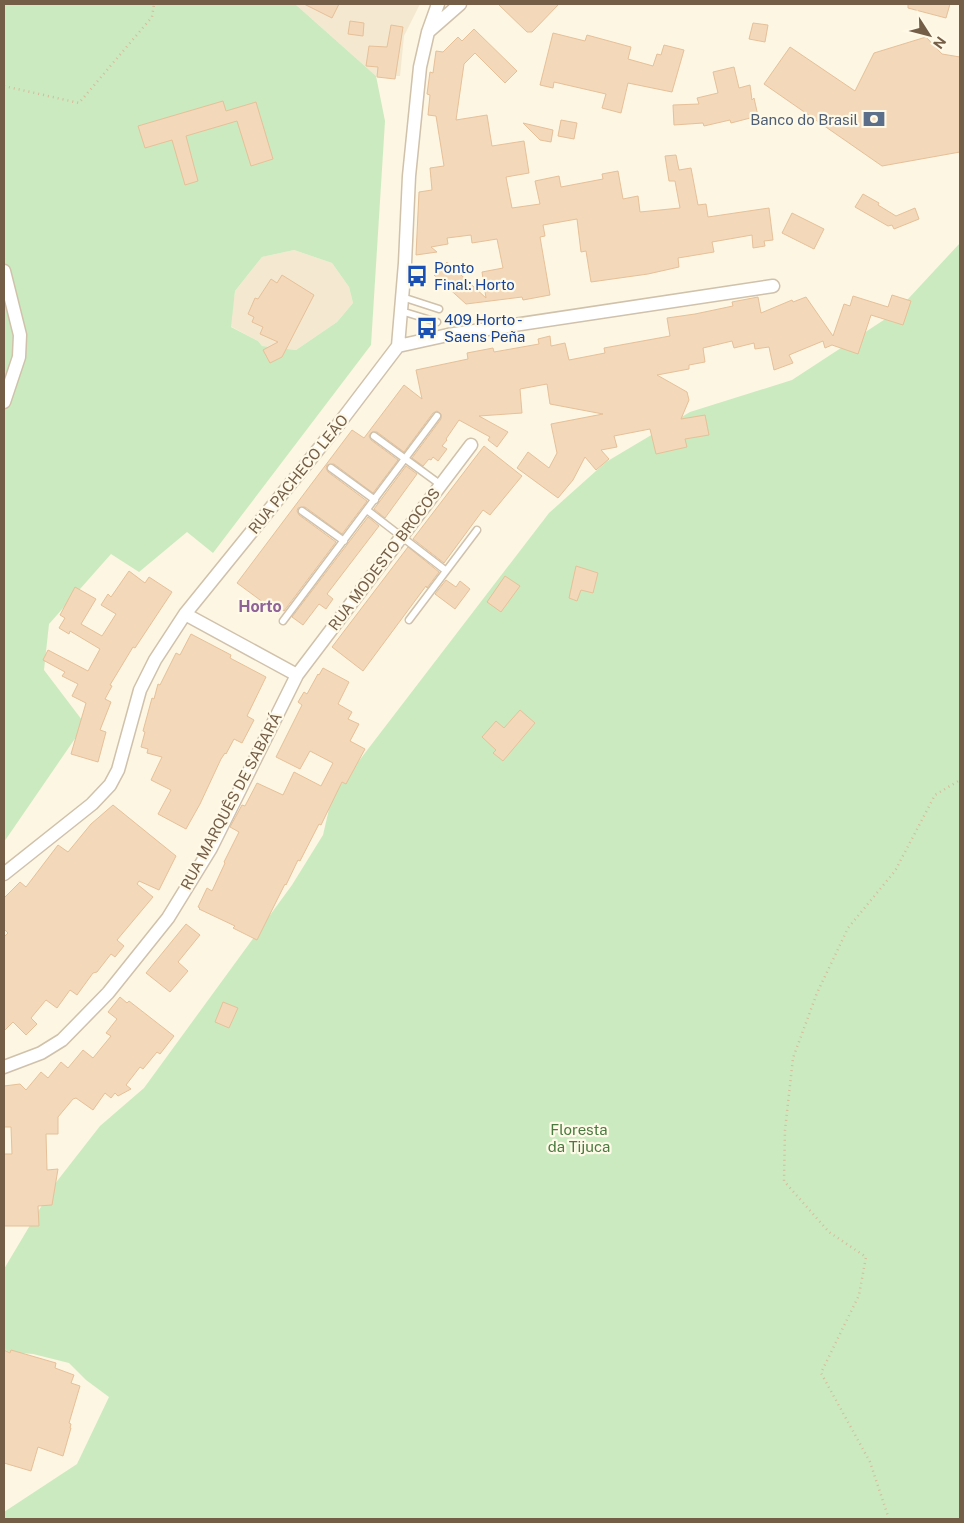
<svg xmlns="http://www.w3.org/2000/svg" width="964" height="1523" font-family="'Public Sans',sans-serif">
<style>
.residential{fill:#f4e9d0}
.green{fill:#cbeac0;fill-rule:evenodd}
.building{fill:#f3d8b9;stroke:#e6c099}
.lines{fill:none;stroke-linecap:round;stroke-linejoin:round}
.service-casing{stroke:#d0c1ab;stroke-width:9}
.minor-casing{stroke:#d0c1ab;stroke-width:15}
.path{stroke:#d7bb9c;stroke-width:2.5;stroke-dasharray:1 4;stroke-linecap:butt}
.service{stroke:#fff;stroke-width:6}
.minor{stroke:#fff;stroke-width:12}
.labels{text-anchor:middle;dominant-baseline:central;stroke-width:4.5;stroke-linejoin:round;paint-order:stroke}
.service-label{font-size:15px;fill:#4e5e75;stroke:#fff9e8;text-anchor:end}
.transit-label{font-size:15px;fill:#164399;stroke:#fff9e8;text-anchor:start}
.street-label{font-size:15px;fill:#755e48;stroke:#fff9e8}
.park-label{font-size:15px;fill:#497b40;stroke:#fff9e8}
.neighbourhood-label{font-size:16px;font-weight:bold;fill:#8e6398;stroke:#fff9e8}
</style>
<rect width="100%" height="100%" fill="#fdf6e2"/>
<path class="residential" d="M295,4H420L404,36L400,76H376Z
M294,250L332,263L349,287L353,303L337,322L296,350L262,346L258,341L230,326L235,291L262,257Z"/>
<path class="green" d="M4,4H295L376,76L385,121L371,345L213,553L187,532L139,572L111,554L49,624L44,670L85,724L4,842ZM294,250L332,263L349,287L353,303L337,322L296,350L262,346L258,341L231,327L235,291L262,257Z
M960,243V1519H4V1512L77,1464L109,1397L86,1380L69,1363L33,1354L9,1352L4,1349V1269L54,1185L100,1126L144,1088L292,885L323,835L332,796L549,513L606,462L690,412L792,380L896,312Z"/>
<path class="building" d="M304,4H339L332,18Z
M498,4H559L532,32H527Z
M908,4H950L946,18L908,8Z
M350,21L364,23L363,36L348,34Z
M753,23L768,25L765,42L749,39Z
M391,25L403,27L395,79L377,77L378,67L366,66L369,46L387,47Z
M474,29L517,71L505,83L475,53L464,64L456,120L487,115L492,146L524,141L529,173L506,177L512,208L540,204L535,181L559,176L561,187L603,179L602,174L618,171L623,199L638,196L640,212L680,208L675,181H669L665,156L676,155L679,170L691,168L698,205L706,204L708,217L769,208L773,240L764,241L765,246L753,248L752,235L712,242L714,252L678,258L679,267L648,274L591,282L586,251L581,252L577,219L543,225L545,236L540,237L550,295L523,300L522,297L466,304L434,275L447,262L486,298L482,272L503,268L497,239L472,243L471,235L447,238L448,244L431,247L437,252L416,255L419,192L432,190L430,168L444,166L436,116L428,115L430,95L427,94L430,72L433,73L436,51L443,52L458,37L462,41Z
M553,33L585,41L587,35L631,47L628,59L653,66L657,54L661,55L664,45L684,50L672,92L628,83L621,113L602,108L606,94L554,82L553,88L540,85Z
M926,37L942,54L960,57V152L882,166L764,84L790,47L855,91L874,53Z
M734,67L739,88L750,85L752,100L754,98L758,116L731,123L730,120L704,126L703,123L674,125L673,105L699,104L697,98L718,93L713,72Z
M223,101L226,111L256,102L273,159L251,166L237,121L186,136L198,181L185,185L172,140L145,148L138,126Z
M561,120L577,123L574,139L558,136Z
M523,123L553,130L551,142L540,140Z
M863,194L879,203L878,205L896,216L915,208L919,219L894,229L892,225L888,226L855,207Z
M792,213L824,229L814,249L782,233Z
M282,275L314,295L282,357L270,363L263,350L278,342L260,334L263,327L252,322L254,317L248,314L255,298L258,299L271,279L277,283Z
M892,295L911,301L903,325L871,315L858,354L832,345L825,348L823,341L789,355L793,363L774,370L769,347L755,349L754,343L734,348L732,341L703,348L705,362L689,365V369L657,375L687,392L689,400L681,419L705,415L709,435L685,439L687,447L656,454L650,429L614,436L617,447L601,450L609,459L596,470L585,457L573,480L558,498L517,468L528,452L549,468L557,453L551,424L603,414L550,404L547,384L520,389L522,413L479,416L508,432L497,447L488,440L490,437L459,420L446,439L447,440L442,446L447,449L438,461L433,457L431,460L429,459L423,466L412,458L441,419V414L437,411L433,413L404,452L377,432H372L369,436L371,440L398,460L373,493L334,464L327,465L326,468L328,472L367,501L342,534L305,507L298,508L297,511L299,515L336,542L284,611L282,610L279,614L237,583L352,430L364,438L404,385L422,399L416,370L468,359L467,353L493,348L494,352L539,344L538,339L550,336L551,346L565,343L569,360L605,353L604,348L670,336L667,318L695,314L733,306L732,302L758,297L761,313L792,300L793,302L806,297L833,336L844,304L850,306L853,296L888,307Z
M484,446L522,476L490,515L483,510L444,563L413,539Z
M406,466L417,474L385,518L374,509Z
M368,517L379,526L327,594L333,599L326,609L319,604L303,625L292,617Z
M408,547L439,572L427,588L426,586L363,671L332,647Z
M576,566L598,573L593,593L581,590L577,601L569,598Z
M129,571L145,583L149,577L172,592L135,648L133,647L110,685L112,686L105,699L111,702L100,730L106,732L98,762L71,754L86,703L72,696L78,684L62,676L65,672L43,660L48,650L88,671L100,649L70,631L69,634L59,628L65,618L60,615L75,587L96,599L81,624L102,636L116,614L101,605L108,594L111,597Z
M505,576L520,586L501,612L487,602Z
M446,580L456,587L460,581L470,589L455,609L435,594Z
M191,634L231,655L230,658L266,677L247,716L254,720L242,743L234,739L226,754L225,753L221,759L200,804L186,829L158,814L171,790L151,780L162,757L147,753L148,749L141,747L145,732L143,731L152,698L154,699L158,684L160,685L176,653L180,655Z
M323,668L349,682L338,704L352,712L348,719L359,724L350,741L365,749L346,784L342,782L321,825L319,824L300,861L298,860L286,885L285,884L257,940L233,928L235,926L199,909L200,908L198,907L207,888L212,891L225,863L224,862L239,832L230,827L242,805L245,806L257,783L283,795L294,772L321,786L333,763L310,751L300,769L276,757L302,705L298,702L304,692L307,694L318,674L319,675Z
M520,710L535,723L503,761L493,753L496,750L482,737L496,721L504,728Z
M113,805L176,856L159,890L139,881L137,884L153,897L117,940L124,946L115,957L111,954L97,972L93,973L77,995L70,990L57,1008L46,1000L31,1018L37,1024L26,1035L13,1022L4,1031V937L8,933L4,929V898L20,882L26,887L58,845L68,852L91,824Z
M186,924L200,935L178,962L188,971L170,992L146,973Z
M120,997L127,1003L129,1001L174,1036L160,1054L157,1052L143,1069L140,1067L126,1085L131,1089L118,1096L115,1093L111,1098L105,1093L93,1110L76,1098L73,1099L58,1117V1134H46L47,1170L58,1169L52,1205L38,1206L39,1226H4V1154H12L11,1127H4V1086L20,1084L26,1090L41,1072L48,1078L61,1062L68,1068L83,1050L93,1058L111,1036L106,1033L117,1019L108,1012Z
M223,1002L238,1008L229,1028L215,1022Z
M4,1350L10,1353L11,1350L56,1363L55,1368L74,1375L71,1383L80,1386L69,1423L71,1424L70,1428H71L63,1456L38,1447L31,1471L4,1463Z"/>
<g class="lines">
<g class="service-casing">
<path id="service" d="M402,297L439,309
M401,311L437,322
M374,436L441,485
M331,468L375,500
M367,510L445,570
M302,511L344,541
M409,620L477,530
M283,621L437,416"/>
</g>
<g class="minor-casing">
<path id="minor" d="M428,32L460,4
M4,271L20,335L19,357L4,402
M398,346L448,335L773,286
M185,614L297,675
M4,874L92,804L110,785L118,770L140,690L155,660L185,614L338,425L398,346L405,263L409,176L420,67L428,32L438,4
M4,1067L41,1053L62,1040L108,993L168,918L211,848L297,675L471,445"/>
</g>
<path class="path" d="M4,86L79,103L152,17L154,4
M889,1519L870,1462L821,1373L859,1295L866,1257L829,1232L784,1181L785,1130L793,1058L817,993L848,928L895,871L935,795L960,780"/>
<use href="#service" class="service"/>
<use href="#minor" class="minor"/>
</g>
<defs>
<g id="bank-bare" transform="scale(1.725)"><path d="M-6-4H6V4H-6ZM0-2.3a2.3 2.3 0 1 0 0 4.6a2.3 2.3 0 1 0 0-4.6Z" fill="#5c6f8a" stroke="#fff9e8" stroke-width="2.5" paint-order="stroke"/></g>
<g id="bus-bare" transform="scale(1.725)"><path d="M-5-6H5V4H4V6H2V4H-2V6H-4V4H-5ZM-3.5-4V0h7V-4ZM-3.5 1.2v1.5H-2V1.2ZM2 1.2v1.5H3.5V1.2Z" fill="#1a4fb4" stroke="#fff9e8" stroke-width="2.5" paint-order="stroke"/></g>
</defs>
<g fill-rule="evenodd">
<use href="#bank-bare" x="874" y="119"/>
<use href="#bus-bare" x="417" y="276"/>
<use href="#bus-bare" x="427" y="328"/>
</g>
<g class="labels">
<g class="service-label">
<text x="858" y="119">Banco do Brasil</text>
</g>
<g class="transit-label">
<text x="434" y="267">Ponto<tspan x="434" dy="17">Final: Horto</tspan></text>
<text x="444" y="319">409 Horto -<tspan x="444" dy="17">Saens Peña</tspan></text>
</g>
<g class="street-label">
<text transform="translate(298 474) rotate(-51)">RUA PACHECO LEÃO</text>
<text transform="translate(384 559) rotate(-53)">RUA MODESTO BROCOS</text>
<text transform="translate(231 801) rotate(-62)">RUA MARQUÊS DE SABARÁ</text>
</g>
<g class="park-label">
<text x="579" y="1129">Floresta<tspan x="579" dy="17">da Tijuca</tspan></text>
</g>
<g class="neighbourhood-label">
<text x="260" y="606">Horto</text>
</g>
</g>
<rect width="964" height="1523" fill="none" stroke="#755e48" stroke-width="10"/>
<g transform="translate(929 35) rotate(126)" stroke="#fff9e8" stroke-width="4" paint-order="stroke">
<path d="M0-4L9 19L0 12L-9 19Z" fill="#755e48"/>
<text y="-8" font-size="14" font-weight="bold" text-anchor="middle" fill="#755e48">N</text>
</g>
</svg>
